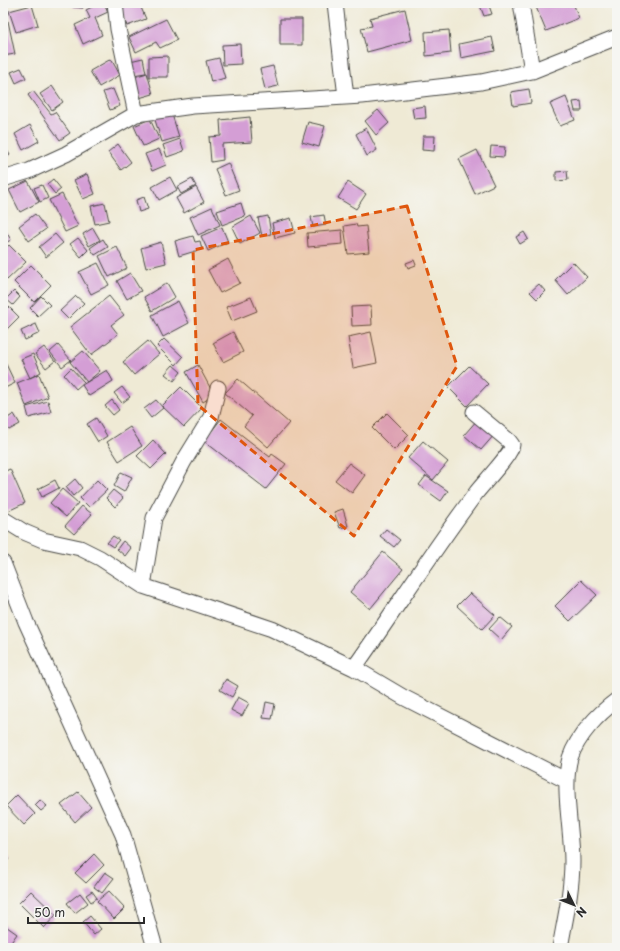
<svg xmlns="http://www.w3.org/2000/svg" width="620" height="951" font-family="'Playpen Sans',sans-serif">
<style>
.building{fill:#d49ed5}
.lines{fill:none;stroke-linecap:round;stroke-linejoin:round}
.street-casing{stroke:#484844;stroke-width:17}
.street{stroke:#fff;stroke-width:15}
.marked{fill:#df570e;fill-opacity:0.2;stroke:#df570e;stroke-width:3;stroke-dasharray:8 5;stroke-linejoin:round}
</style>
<rect width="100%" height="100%" fill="#f6f6f2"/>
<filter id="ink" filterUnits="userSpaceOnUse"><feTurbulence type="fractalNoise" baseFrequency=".025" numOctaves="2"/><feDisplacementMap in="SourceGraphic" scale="8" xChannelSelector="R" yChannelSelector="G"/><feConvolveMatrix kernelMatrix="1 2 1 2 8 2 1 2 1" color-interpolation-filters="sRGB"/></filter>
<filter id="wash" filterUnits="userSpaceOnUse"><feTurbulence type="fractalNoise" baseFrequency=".012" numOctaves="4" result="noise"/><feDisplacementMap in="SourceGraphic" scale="16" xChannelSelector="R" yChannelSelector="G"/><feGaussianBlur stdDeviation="0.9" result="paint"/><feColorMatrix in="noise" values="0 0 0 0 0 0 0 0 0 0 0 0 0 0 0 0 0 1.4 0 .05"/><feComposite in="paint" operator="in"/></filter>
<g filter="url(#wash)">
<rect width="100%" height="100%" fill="#efead5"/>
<g id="blocks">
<path class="building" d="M74,3H83V8L73,7Z
M100,3H104L108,12L95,18L102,35L83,44L75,25L90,18L86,10Z
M118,3H139L146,19L127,26Z
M479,3H488L492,14L484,16Z
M545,3H573L579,18L546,31L536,7Z
M32,5L38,25L16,32L9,11Z
M405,9L412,40L367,52L361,28L372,26L370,18Z
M166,19L177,40L160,48L156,42L136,52L129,37Z
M280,19H302V45H280Z
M8,21L15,54L3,56V22Z
M449,30L451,53L426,56L425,32Z
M492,37L495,51L461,58L459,44Z
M240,44L241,64L223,65L222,45Z
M168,56V77H149V57Z
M143,58L146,73L133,75L130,61Z
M219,58L225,78L211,82L206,61Z
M111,59L120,75L99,87L90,71Z
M273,66L278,86L265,89L260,69Z
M21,68L26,78L16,83L11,72Z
M147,73L153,94L139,98L134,77Z
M52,86L63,102L52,110L40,94Z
M113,89L120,106L110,110L103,92Z
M529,89L531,103L513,106L511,92Z
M33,91L51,114L55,112L70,133L60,140L28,95Z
M566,97L575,120L560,126L550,104Z
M581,101L582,111H575L573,102Z
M425,106L426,118L414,119L412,108Z
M378,110L389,123L376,135L365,121Z
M171,111L179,137L162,142L154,117Z
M250,117L252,142L222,144L223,160L211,162L209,137L221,136L220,120Z
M150,119L159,139L143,146L134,126Z
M308,122L325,126L319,147L302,142Z
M30,125L39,141L23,150L15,134Z
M366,128L377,150L367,156L356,134Z
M423,136H435L434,151L422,150Z
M180,139L184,151L167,157L163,145Z
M3,144L10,155L3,160Z
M118,144L131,162L121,170L108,152Z
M491,146L505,147L504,157L490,156Z
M159,149L166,165L152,171L145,154Z
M477,150L494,185L475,194L459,159Z
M228,163L239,190L226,195L215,169Z
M567,171L568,180L556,181V172Z
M87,174L95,194L83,199L74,180Z
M170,177L177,190L159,200L152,187Z
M53,179L61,189L55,194L47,184Z
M192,179L196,186L181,194L177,187Z
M28,181L39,202L20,212L9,190Z
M348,182L366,194L356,209L338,198Z
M42,185L48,198L40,202L34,188Z
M196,187L204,202L184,213L176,198Z
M62,194L78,226L65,232L49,200Z
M144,197L148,209L139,212L136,200Z
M105,203L109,221L95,224L91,206Z
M241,203L245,216L222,225L217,211Z
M212,207L220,225L198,235L190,217Z
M35,214L46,229L29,241L19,226Z
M324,215L326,225L313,227L311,217Z
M251,216L260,233L240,244L232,227Z
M268,216L271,234L262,236L258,218Z
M291,218L295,233L275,238L272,223Z
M356,224L357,227L366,226L369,252L348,254L344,226Z
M3,226L11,240L3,244Z
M222,227L228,242L208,251L201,236Z
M93,228L100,240L89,246L83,234Z
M342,230L343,244L308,247L307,233Z
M524,232L528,239L520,244L516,237Z
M55,234L63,243L46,257L39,247Z
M193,236L195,242L200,241L202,249L179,256L175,241Z
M78,238L88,250L81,257L70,244Z
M103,239L108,247L95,255L90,248Z
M161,242L166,263L146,268L141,248Z
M9,245L26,262L7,280L3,275V251Z
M117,247L127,268L109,277L99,256Z
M228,259L240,283L220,293L208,270Z
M414,260L416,265L408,268L406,263Z
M573,262L587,277L568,295L555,280Z
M98,263L109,285L91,294L79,272Z
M31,265L51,285L34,302L14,282Z
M130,273L141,291L127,299L117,281Z
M167,283L175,297L152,311L144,297Z
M539,284L545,291L537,299L530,292Z
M14,291L20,297L13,305L6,299Z
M41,296L50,305L38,316L30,308Z
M76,296L84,303L68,319L60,311Z
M109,296L124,315L111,325L118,334L91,355L70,327Z
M251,297L257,311L232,321L226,307Z
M3,301L19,317L5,331L3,329Z
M178,301L189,323L163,337L152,315Z
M371,306L372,325L352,326L351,307Z
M36,324L40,333L25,340L21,331Z
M233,332L243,352L223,362L213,343Z
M371,332L377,363L353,368L348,337Z
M164,339L183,357L176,365L157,346Z
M148,341L159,354L134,375L123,362Z
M58,345L71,360L62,367L50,352Z
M44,347L55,361L46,368L35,354Z
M83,351L100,371L87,382L70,362Z
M33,354L41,372L30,378L21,359Z
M5,362L15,383L3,389V363Z
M173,365L181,372L174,381L165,374Z
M198,365L214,395L203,402L186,372Z
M469,366L488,384L467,406L448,387Z
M71,368L84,382L76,389L64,375Z
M107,370L113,381L89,396L82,385Z
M39,374L48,397L26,406L17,383Z
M238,379L289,423L268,447L244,426L252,416L225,393Z
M122,387L130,397L122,403L114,393Z
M181,387L202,408L184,427L162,406Z
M112,400L119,410L113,415L105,406Z
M156,400L163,408L151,418L144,409Z
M48,401L51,412L29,418L26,407Z
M387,413L409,435L394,450L372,428Z
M14,414L20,424L9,430L3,421Z
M96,418L107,436L98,442L87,424Z
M221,419L270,457L272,454L286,464L266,489L204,441Z
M478,419L495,434L481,450L464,435Z
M130,427L142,446L119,461L107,442Z
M153,440L166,454L151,469L137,456Z
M423,441L448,462L433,480L408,458Z
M349,463L365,475L352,493L335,480Z
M10,469L25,503L6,512L3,506V472Z
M121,472L132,477L124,492L114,486Z
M426,476L448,491L441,501L419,485Z
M75,479L82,488L73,496L66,487Z
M55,480L59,488L42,497L38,489Z
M97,480L107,490L89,507L80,498Z
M62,489L78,503L66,517L50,503Z
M113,490L123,498L115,507L106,498Z
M82,506L92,514L74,534L65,526Z
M343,509L348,526L340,528L334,512Z
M386,529L400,540L394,547L380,536Z
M113,536L119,540L113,547L107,543Z
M123,541L131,548L125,556L117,549Z
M383,552L403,569L370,609L350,592Z
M581,580L597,595L570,621L555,606Z
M470,593L495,615L482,629L457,606Z
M500,617L512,627L501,640L489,629Z
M226,679L238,686L232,697L220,690Z
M238,697L249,703L242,716L231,710Z
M266,702L275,704L272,719L263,718Z
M78,792L91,807L75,822L61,805Z
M17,795L35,814L24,825L6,806Z
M40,800L47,806L41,811L35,805Z
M3,852L9,859L3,864Z
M94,854L104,865L86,883L75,873Z
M105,872L114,878L102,893L94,887Z
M31,891L56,915L44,928L19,903Z
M92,891L97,898L91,902L86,895Z
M109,891L125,908L114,919L97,901Z
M80,893L88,903L75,913L67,903Z
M90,916L101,929L94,935L83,922Z
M3,924L17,934L7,948H3Z"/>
</g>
</g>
<g filter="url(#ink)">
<use href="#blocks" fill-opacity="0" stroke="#484844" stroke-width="1"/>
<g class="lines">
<g class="street-casing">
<path id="street" d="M115,3L118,29L136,114
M335,3L346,97
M521,3L532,71
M3,179L29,171L66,154L136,114L193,106L362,96L481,82L532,71L617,37
M3,519L24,532L43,540L80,548L100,558L143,586L272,629L354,668L403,697L567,781
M3,563L26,622L123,835L155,948
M143,586L154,518L184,461L211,417L218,388
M354,668C395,610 433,550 476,493C482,485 513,452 512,445L509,441L474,412
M560,948C565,919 572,891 572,861C572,831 562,786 570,758C578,735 598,714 617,700"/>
</g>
<use href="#street" class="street"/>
</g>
</g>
<path class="marked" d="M407,206L457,366L354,536L198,405L193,250Z"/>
<rect width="620" height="951" fill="none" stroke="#f6f6f2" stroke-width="16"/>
<g transform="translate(574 905) rotate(133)" stroke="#f6f6f2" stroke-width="3" paint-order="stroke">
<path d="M0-3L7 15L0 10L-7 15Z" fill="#2b2b2b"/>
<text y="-6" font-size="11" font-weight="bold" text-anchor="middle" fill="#2b2b2b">N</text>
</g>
<path d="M28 917v6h116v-6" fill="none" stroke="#2b2b2b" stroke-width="2"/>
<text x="34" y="917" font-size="12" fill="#2b2b2b" stroke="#f6f6f2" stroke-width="3" paint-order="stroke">50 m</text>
</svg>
